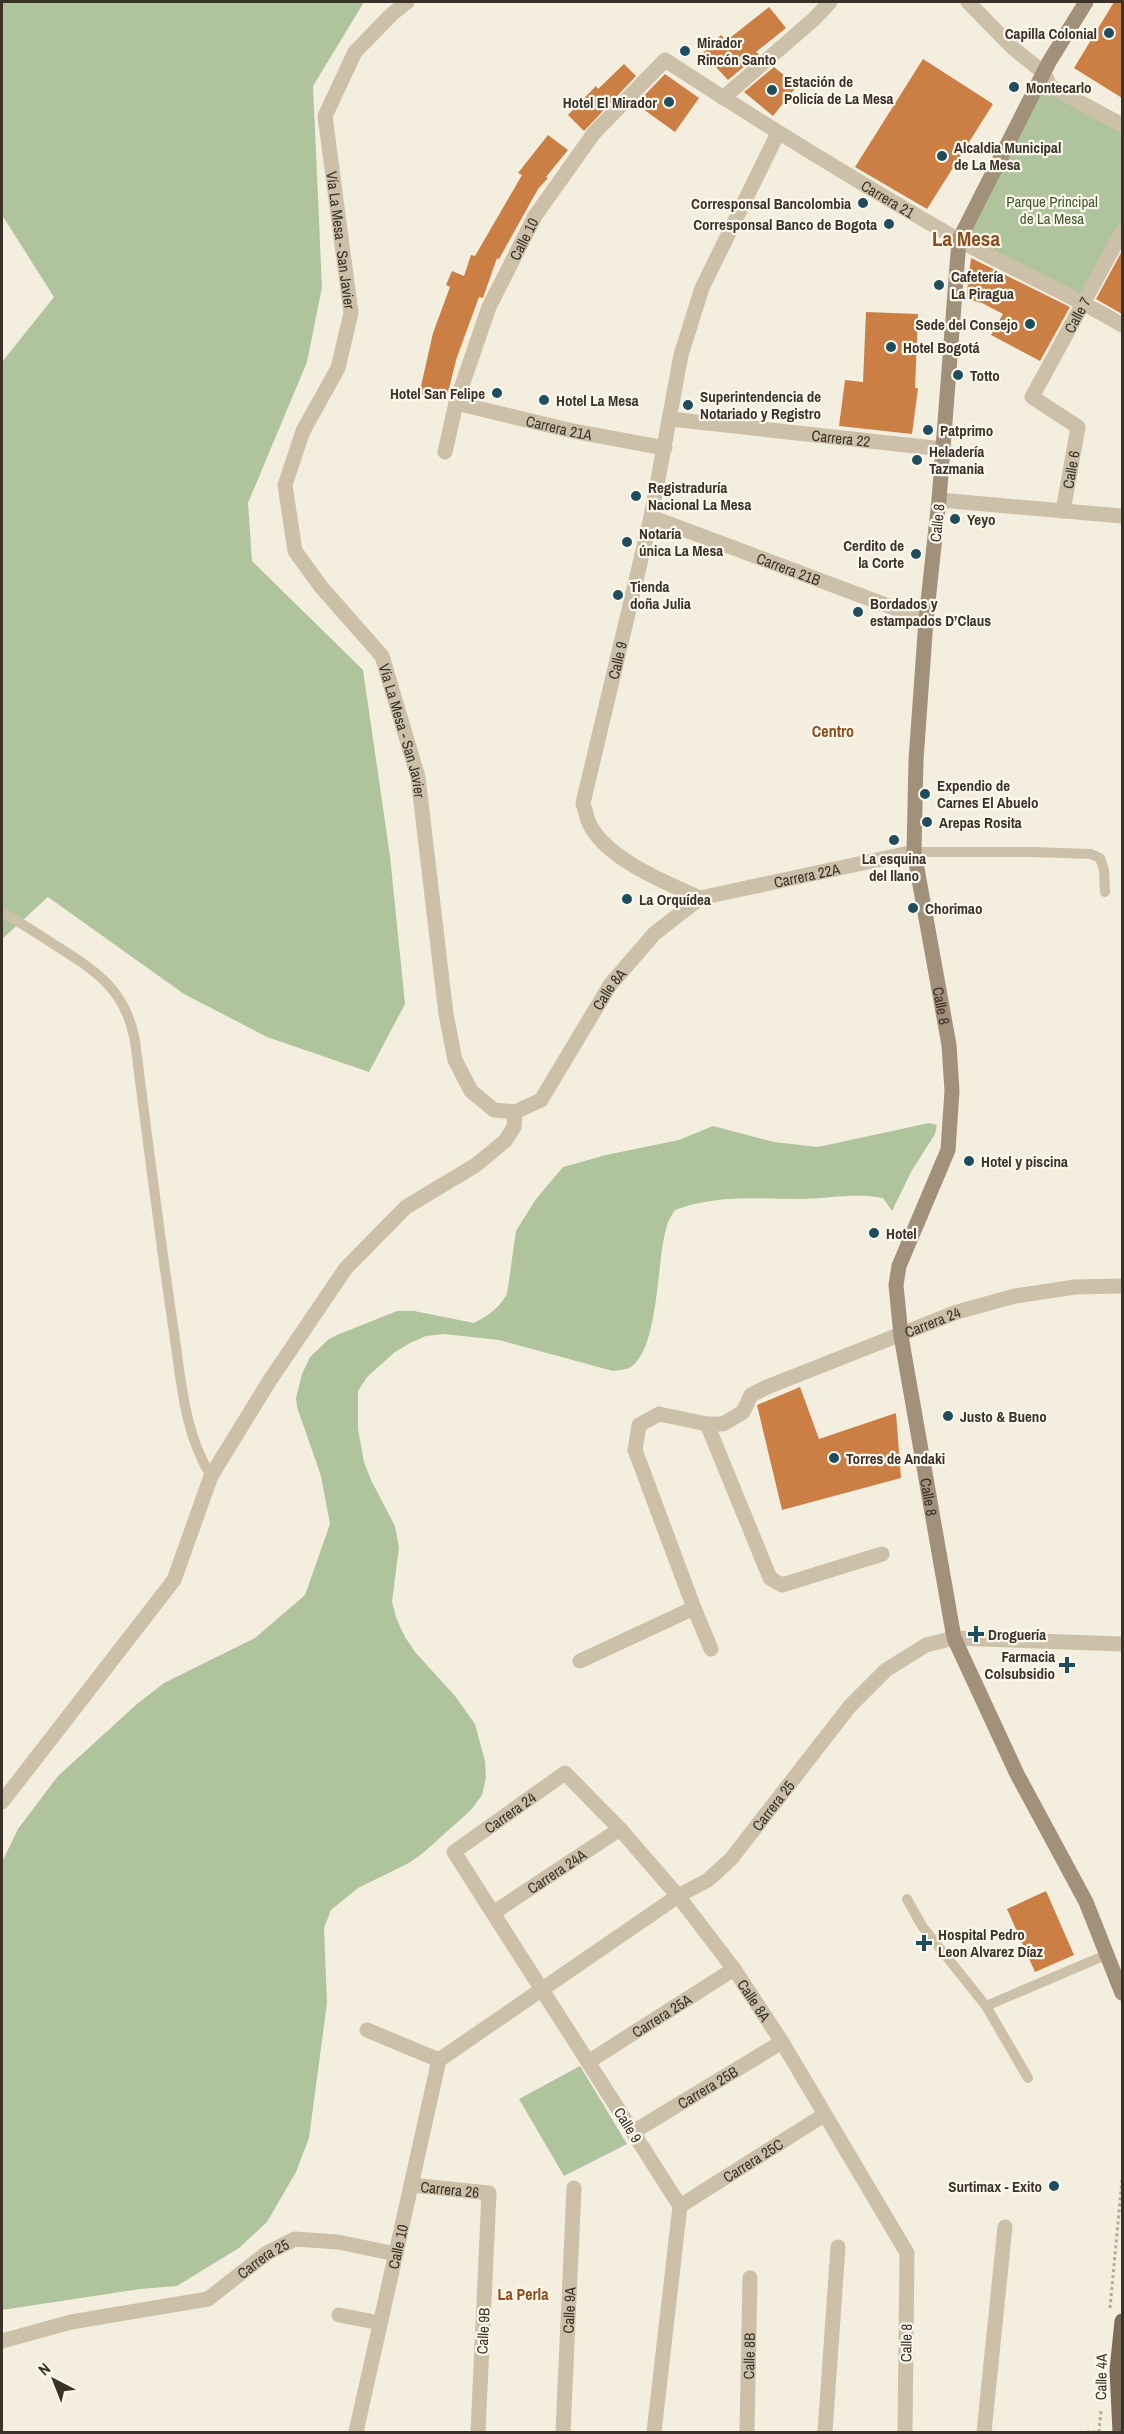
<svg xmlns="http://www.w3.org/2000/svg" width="1124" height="2434" font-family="'Archivo Narrow',sans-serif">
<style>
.green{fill:#afc49d}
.building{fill:#cb7f45}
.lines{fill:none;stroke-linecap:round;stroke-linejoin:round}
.path{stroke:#b9ab93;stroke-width:3;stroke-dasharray:3 3;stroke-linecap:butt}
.service{stroke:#cdc0a9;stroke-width:10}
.minor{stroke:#cdc0a9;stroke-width:15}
.tertiary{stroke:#cdc0a9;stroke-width:15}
.secondary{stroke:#a1907a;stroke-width:15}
.primary{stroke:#7c6c5a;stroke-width:15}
.poi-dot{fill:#1d4d5e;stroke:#fbf7eb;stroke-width:2}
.labels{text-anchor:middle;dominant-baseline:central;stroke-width:4.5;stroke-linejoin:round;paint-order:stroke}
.poi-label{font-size:15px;font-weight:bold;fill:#3a3229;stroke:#fbf7eb;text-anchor:start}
.street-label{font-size:15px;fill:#3a3229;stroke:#fbf7eb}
.park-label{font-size:15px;fill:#40592c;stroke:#fbf7eb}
.neighbourhood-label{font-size:16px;font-weight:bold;fill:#8d4e1f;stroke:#fbf7eb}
.district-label{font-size:21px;font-weight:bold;fill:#8d4e1f;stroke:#fbf7eb}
</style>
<rect width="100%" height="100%" fill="#f4eede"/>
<path class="green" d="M2,2H364L313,86L322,287L307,362L248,503L252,561L363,670L390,856L405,1004L369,1072L267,1037L184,994L48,897L2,939V362L54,297L2,215Z
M1044,73L1051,86L1122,125V232L1082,301L959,240Z
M929,1123L937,1125L935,1134L911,1172L892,1211L883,1198C856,1193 832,1198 804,1199C761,1199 717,1194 675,1210C672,1215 668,1220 667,1226C656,1259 660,1346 631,1367C626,1370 618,1370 613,1371L499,1340L444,1334L426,1336L410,1343L395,1352L367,1377L358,1391V1429L364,1462L371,1480L395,1526L399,1547L392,1602L397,1620L405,1637L415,1652L455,1696L475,1724L485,1761L486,1778L482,1795L471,1810L423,1853L409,1863L358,1888L331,1910L324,1928L327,2003L309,2138L296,2172L267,2222L239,2248L177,2286L140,2289L2,2310V1862L18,1829L58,1776L137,1704L164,1683L255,1638L305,1595L330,1524L321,1476L297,1407L296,1398L302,1374L310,1357L329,1339L337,1335L397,1311H414L474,1323C488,1316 499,1308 507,1294L516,1231L536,1199L563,1167L606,1155L679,1140L713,1126L774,1142L818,1147Z
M580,2066L627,2144L564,2176L519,2099Z"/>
<path class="building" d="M1114,2H1122V98L1074,68Z
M769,7L786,28L756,52L759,54L728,80L703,53L721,35L726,41Z
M923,59L993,104L927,209L855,167Z
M624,64L636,76L584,131L568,115L596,86L598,89Z
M774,67L797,86L773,116L744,92Z
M665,74L699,98L675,132L636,104Z
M548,135L568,150L546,177L548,178L538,189L499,259L497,258L484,295L483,298L479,297L456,360L446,401L419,395L433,333L450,287L446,285L452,271L464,276L471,255L475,256L522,175L518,173Z
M1122,251V314L1096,299Z
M971,258L1070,307L1040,361L991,335L1003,314L982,303L966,299Z
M866,312L918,314L915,388H918L912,434L839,426L845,380L863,382Z
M800,1387L819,1439L896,1413L901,1478L782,1510L757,1405Z
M1046,1891L1074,1955L1035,1972L1007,1909Z"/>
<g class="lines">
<path class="path" d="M1110,2308L1122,2180
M1087,2432H1095
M1099,2432L1101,2410"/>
<path class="service" d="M914,852H1033L1091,854L1100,858L1104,870L1105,892
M2,913C22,923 39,935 58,947C98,972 126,991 135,1041C147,1136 159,1231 173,1326C181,1377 183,1431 211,1476
M907,1899L922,1926L986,2006L1108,1954
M986,2006L1028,2078"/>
<g class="minor">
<path d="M968,2L1013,48L1044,73L1050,86L1122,125"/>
<path d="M723,98L814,19L830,2"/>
<path id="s1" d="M456,403L573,431L665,448"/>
<path id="s2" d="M670,419L943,449"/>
<path id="s3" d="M445,452L456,403L489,307L535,216L594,133L665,60C760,122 858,182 957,239C1011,269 1069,293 1122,325"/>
<path d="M939,500L1122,516"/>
<path id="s4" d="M1063,511L1078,427L1032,397L1122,232"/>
<path id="s5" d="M651,517L926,620"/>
<path id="s6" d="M700,898C667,883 608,860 590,825C587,819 585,810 583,803L651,517L681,355L702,288L778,133"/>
<path id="s7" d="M541,1100L610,985L654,934L700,898L914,852"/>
<path d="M707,1424L770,1578L782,1585L882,1554"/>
<path id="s8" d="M711,1649L694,1608L635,1450L639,1425L659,1414L707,1424H723L743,1412L751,1395L767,1387L957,1312L1015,1296L1075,1287L1122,1286"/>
<path d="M580,1661L694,1608"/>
<path d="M2,1802L174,1580L211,1476L270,1380L346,1268L406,1207L476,1165L505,1141L514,1127L515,1112"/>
<path id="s9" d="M493,1913L620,1829"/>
<path d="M367,2030L439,2060"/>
<path id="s10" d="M439,2060L678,1896L708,1880L731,1859L850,1706L886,1670L926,1645L954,1638L1122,1644"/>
<path id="s11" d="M588,2062L734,1969"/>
<path id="s12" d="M633,2132L782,2042"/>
<path id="s13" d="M411,2185L489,2193L478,2432"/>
<path id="s14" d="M680,2206L824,2115"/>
<path d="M339,2315L380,2323"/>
<path id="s15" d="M2,2341L71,2322L208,2299L267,2253L295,2239L338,2242L396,2254"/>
<path id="s16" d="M356,2432L439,2060"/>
<path id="s17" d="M563,2432L574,2188"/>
<path id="s18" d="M654,2432L680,2206L454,1852L565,1773L620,1829L678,1896L734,1969L782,2042L907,2253L905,2432"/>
<path id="s19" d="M747,2432L750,2278"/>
<path d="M825,2432L838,2247"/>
<path d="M984,2432L1005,2227"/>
</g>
<path class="tertiary" id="s20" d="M407,2L392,14L355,52L325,116L351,313L338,368L303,431L285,485L295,551L322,588L382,656L418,777L446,1014L455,1060L471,1091L494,1110L515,1112L541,1100"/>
<path class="secondary" id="s21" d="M1086,2L1049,62L959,240L939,500L926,620L916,760L914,852L949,1045L952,1091L948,1150L899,1266L896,1285L901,1336L954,1638L1017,1774L1086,1902L1122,1993"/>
<path class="primary" d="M1120,2432L1117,2370L1122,2321"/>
</g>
<g class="poi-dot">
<circle cx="1109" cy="33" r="6"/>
<circle cx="685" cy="51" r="6"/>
<circle cx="1014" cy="87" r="6"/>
<circle cx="772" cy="90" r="6"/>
<circle cx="669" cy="102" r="6"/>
<circle cx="942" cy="156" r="6"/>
<circle cx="863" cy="203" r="6"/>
<circle cx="889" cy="224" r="6"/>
<circle cx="939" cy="285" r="6"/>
<circle cx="1030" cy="324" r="6"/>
<circle cx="891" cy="347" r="6"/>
<circle cx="958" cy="375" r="6"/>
<circle cx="497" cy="393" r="6"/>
<circle cx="544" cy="400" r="6"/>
<circle cx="688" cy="405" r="6"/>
<circle cx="928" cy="430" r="6"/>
<circle cx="917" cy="460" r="6"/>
<circle cx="636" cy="496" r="6"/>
<circle cx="955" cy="519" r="6"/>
<circle cx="627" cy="542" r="6"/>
<circle cx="916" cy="554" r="6"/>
<circle cx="618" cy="595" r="6"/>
<circle cx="858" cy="612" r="6"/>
<circle cx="925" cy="794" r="6"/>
<circle cx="927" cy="822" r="6"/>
<circle cx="894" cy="840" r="6"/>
<circle cx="627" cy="899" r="6"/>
<circle cx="913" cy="908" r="6"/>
<circle cx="969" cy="1161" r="6"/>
<circle cx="874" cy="1233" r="6"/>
<circle cx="948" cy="1416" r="6"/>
<circle cx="834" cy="1458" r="6"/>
<path d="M973 1625h6v6h6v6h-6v6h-6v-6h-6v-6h6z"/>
<path d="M1064 1656h6v6h6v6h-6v6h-6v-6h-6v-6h6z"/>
<path d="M921 1934h6v6h6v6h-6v6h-6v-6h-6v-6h6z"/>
<circle cx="1054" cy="2186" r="6"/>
</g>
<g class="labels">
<g class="poi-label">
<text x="1097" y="33" text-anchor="end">Capilla Colonial</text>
<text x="697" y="42">Mirador<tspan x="697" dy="17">Rincón Santo</tspan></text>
<text x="784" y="81">Estación de<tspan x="784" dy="17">Policía de La Mesa</tspan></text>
<text x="1026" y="87">Montecarlo</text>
<text x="657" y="102" text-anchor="end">Hotel El Mirador</text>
<text x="954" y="147">Alcaldia Municipal<tspan x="954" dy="17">de La Mesa</tspan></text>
<text x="851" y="203" text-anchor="end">Corresponsal Bancolombia</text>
<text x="877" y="224" text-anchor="end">Corresponsal Banco de Bogota</text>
<text x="951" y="276">Cafetería<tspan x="951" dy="17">La Piragua</tspan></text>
<text x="1018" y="324" text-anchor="end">Sede del Consejo</text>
<text x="903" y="347">Hotel Bogotá</text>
<text x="970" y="375">Totto</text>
<text x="485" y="393" text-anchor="end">Hotel San Felipe</text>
<text x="700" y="396">Superintendencia de<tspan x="700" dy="17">Notariado y Registro</tspan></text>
<text x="556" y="400">Hotel La Mesa</text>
<text x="940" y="430">Patprimo</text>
<text x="929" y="451">Heladería<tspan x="929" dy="17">Tazmania</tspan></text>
<text x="648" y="487">Registraduría<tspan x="648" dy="17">Nacional La Mesa</tspan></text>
<text x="967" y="519">Yeyo</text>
<text x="639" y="533">Notaría<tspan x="639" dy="17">única La Mesa</tspan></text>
<text x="904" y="545" text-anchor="end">Cerdito de<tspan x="904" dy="17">la Corte</tspan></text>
<text x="630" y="586">Tienda<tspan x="630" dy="17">doña Julia</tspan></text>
<text x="870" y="603">Bordados y<tspan x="870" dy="17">estampados D’Claus</tspan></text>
<text x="937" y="785">Expendio de<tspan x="937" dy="17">Carnes El Abuelo</tspan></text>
<text x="939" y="822">Arepas Rosita</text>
<text x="894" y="858" text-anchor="middle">La esquina<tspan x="894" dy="17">del llano</tspan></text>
<text x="639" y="899">La Orquídea</text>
<text x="925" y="908">Chorimao</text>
<text x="981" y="1161">Hotel y piscina</text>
<text x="886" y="1233">Hotel</text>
<text x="960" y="1416">Justo &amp; Bueno</text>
<text x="846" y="1458">Torres de Andaki</text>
<text x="988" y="1634">Droguería</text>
<text x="1055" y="1656" text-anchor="end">Farmacia<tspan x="1055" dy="17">Colsubsidio</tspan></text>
<text x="938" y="1934">Hospital Pedro<tspan x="938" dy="17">Leon Alvarez Díaz</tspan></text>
<text x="1042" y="2186" text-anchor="end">Surtimax - Exito</text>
</g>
<g class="street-label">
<text stroke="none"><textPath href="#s3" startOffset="720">Carrera 21</textPath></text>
<text stroke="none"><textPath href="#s3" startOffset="228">Calle 10</textPath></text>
<text stroke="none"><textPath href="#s20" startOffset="268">Vía La Mesa - San Javier</textPath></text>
<text stroke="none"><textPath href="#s4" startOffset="234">Calle 7</textPath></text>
<text stroke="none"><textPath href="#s1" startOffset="106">Carrera 21A</textPath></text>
<text stroke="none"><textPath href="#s2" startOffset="172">Carrera 22</textPath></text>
<text stroke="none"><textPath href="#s4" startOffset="42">Calle 6</textPath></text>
<text transform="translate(937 523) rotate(-84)">Calle 8</text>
<text stroke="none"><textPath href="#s5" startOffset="147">Carrera 21B</textPath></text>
<text stroke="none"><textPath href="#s6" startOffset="304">Calle 9</textPath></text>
<text stroke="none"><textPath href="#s20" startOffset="808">Vía La Mesa - San Javier</textPath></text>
<text stroke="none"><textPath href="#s7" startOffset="369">Carrera 22A</textPath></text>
<text stroke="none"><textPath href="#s7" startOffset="130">Calle 8A</textPath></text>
<text stroke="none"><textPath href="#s21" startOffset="1040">Calle 8</textPath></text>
<text stroke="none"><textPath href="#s8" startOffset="564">Carrera 24</textPath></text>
<text stroke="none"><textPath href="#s21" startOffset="1545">Calle 8</textPath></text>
<text stroke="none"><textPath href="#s10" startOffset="423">Carrera 25</textPath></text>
<text stroke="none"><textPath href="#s18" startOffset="716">Carrera 24</textPath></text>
<text stroke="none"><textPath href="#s9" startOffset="76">Carrera 24A</textPath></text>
<text stroke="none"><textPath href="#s18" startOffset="1080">Calle 8A</textPath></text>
<text stroke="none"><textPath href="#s11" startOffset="87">Carrera 25A</textPath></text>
<text stroke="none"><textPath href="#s12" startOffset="87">Carrera 25B</textPath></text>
<text transform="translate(628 2125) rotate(58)">Calle 9</text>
<text stroke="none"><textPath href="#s14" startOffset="86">Carrera 25C</textPath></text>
<text stroke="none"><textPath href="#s13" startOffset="39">Carrera 26</textPath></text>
<text stroke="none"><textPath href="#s16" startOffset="190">Calle 10</textPath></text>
<text stroke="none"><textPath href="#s15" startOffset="279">Carrera 25</textPath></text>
<text stroke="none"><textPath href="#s17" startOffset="122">Calle 9A</textPath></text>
<text transform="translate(483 2331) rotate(-87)">Calle 9B</text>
<text transform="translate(906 2343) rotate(-89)">Calle 8</text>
<text stroke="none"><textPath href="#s19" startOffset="76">Calle 8B</textPath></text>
<text transform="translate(1101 2377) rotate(-89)">Calle 4A</text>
</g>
<g class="park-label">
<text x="1052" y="201">Parque Principal<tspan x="1052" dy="17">de La Mesa</tspan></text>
</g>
<g class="neighbourhood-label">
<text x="833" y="731">Centro</text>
<text x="523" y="2294">La Perla</text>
</g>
<g class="district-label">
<text x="966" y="238">La Mesa</text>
</g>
</g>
<rect width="1124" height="2434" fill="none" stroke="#3a3229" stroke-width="6"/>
<g transform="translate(54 2380) rotate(318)" stroke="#fbf7eb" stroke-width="4.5" paint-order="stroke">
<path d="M0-4.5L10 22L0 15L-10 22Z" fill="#3a3229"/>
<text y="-9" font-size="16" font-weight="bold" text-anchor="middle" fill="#3a3229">N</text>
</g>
</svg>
